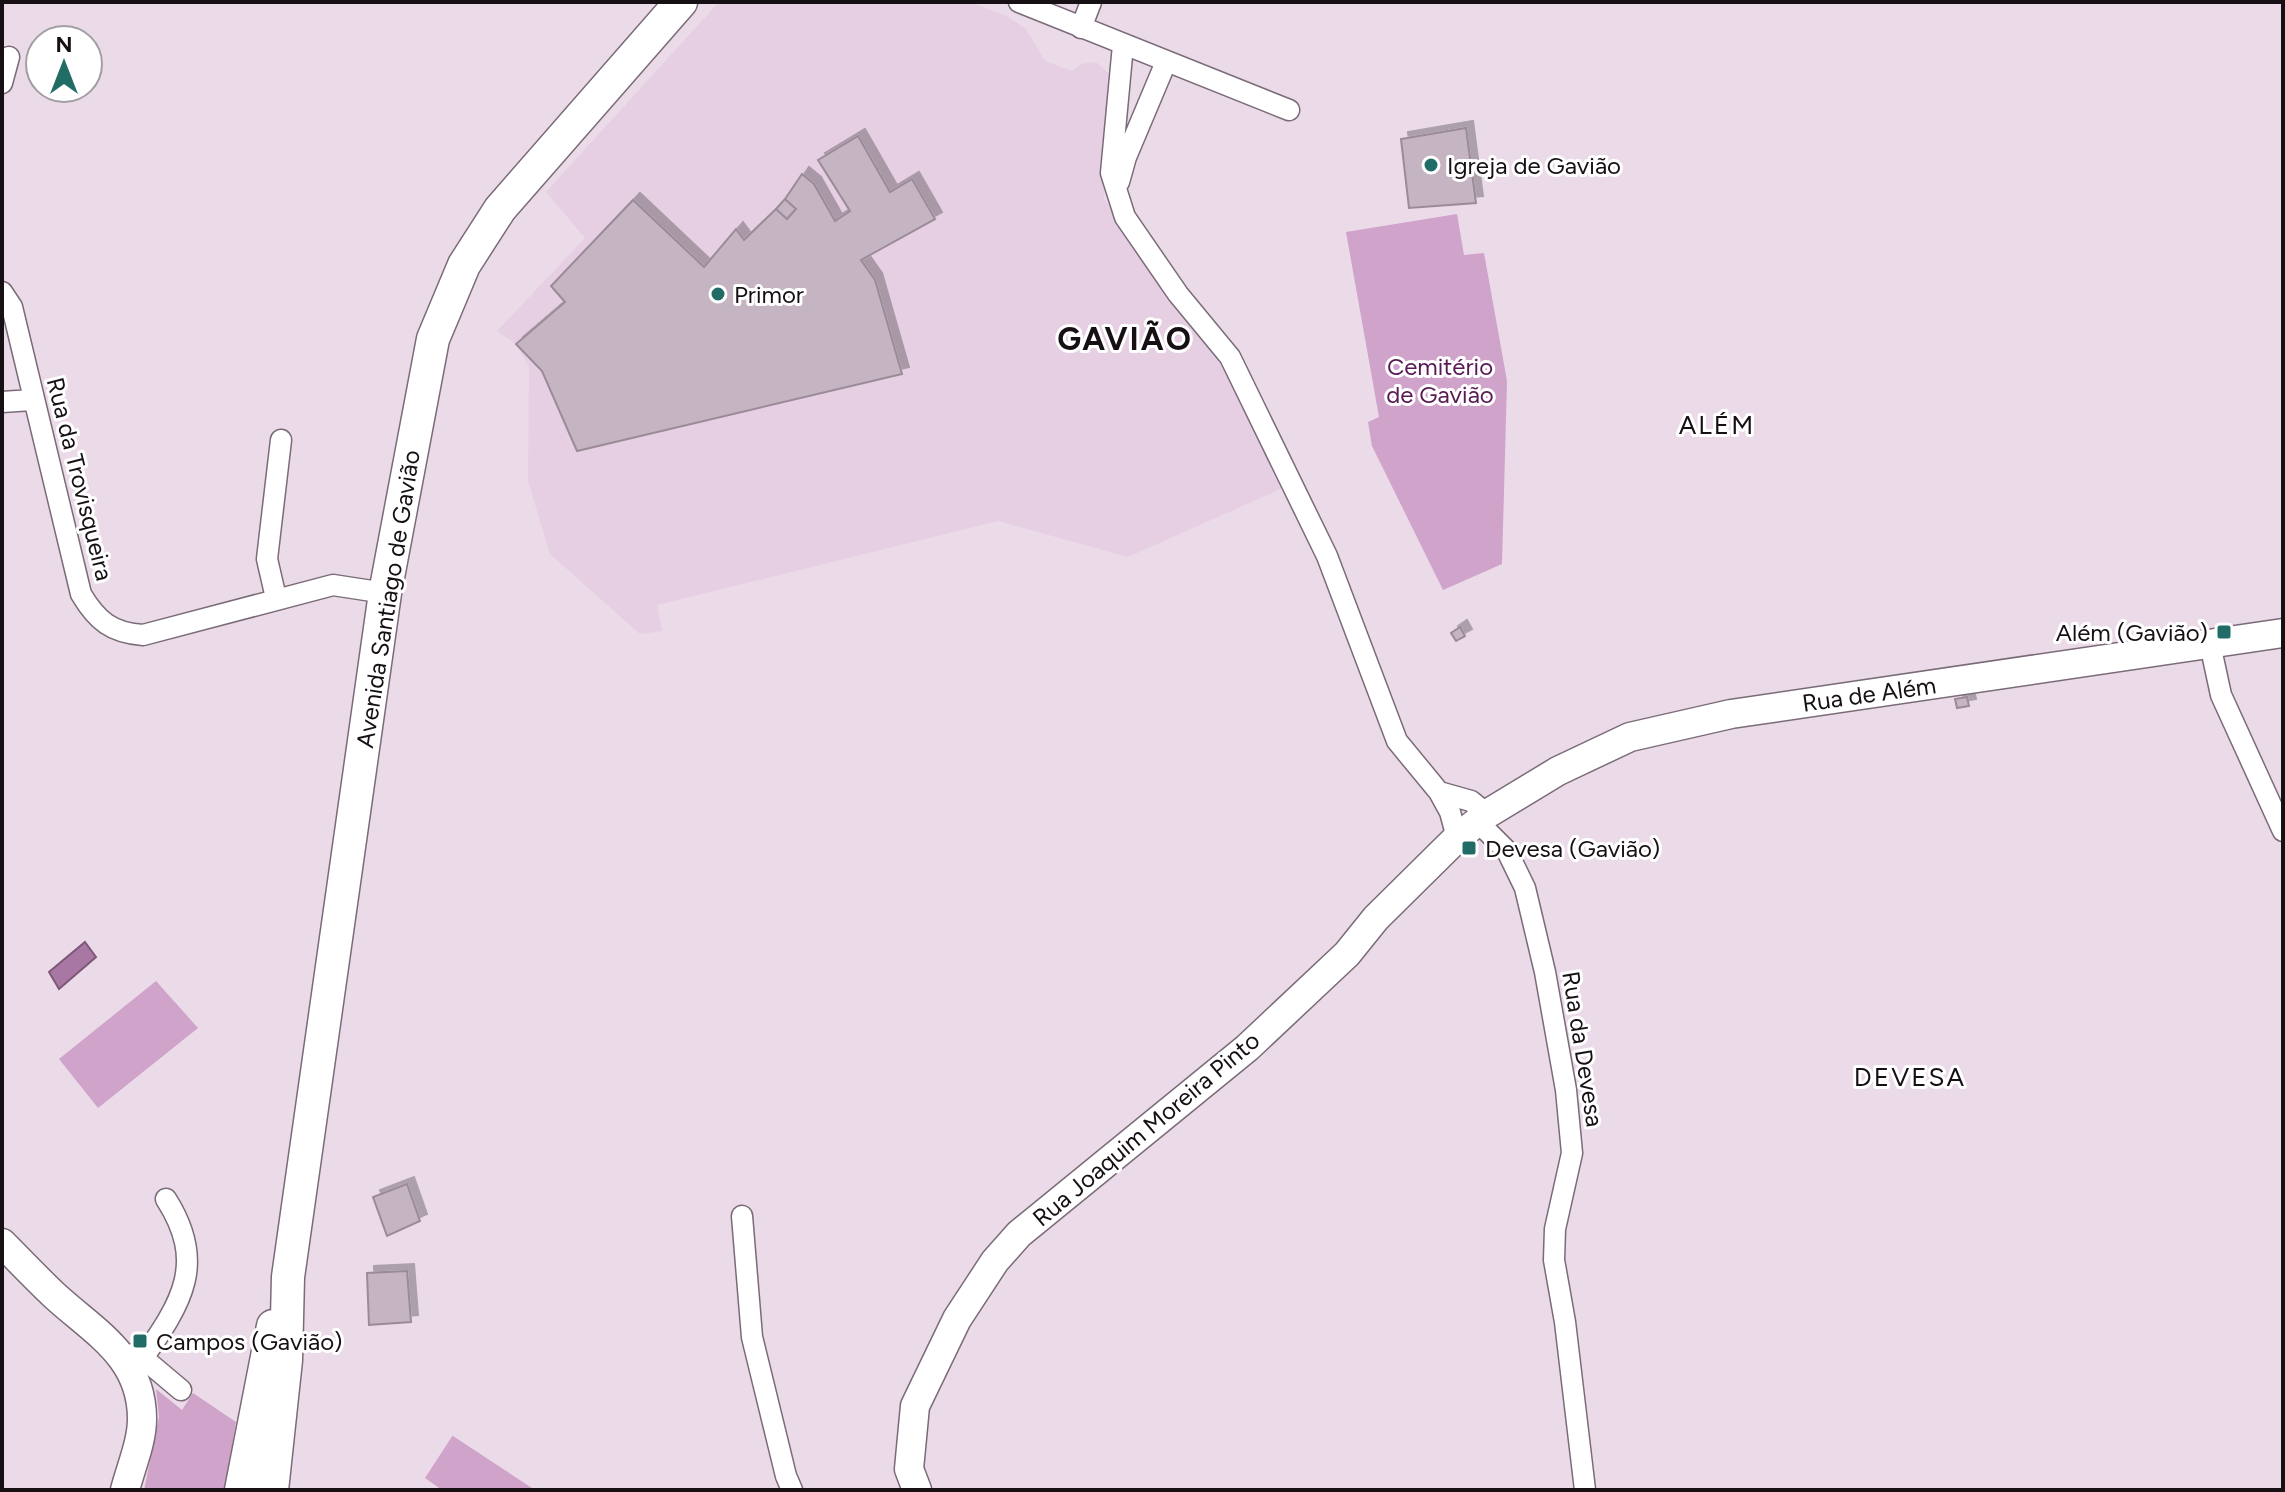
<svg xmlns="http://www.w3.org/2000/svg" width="2285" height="1492" font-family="Figtree,sans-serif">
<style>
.built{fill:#e6cfe3}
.green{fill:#cfa3ca}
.water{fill:#a977a3;stroke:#7d5878;stroke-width:2}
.building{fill:#c5b4c2;stroke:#9b8b98;stroke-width:2;filter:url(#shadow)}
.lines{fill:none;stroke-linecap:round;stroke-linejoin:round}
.street-casing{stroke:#7a6b78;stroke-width:23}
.secondary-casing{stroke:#7a6b78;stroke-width:31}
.primary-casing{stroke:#7a6b78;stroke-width:35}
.street{stroke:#fff;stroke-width:20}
.secondary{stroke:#fff;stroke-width:28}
.primary{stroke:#fff;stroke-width:32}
.poi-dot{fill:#216c67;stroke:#fff;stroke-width:3}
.labels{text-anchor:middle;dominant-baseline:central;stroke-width:6;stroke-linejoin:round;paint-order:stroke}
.poi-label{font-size:24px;fill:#161015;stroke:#fff;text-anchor:start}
.park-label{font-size:24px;fill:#581a53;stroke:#fff}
.street-label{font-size:24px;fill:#161015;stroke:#fff}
.neighbourhood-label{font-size:26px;letter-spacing:2px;fill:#161015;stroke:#fff}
.district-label{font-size:32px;font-weight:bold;letter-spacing:2px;fill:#161015;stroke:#fff}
</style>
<defs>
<filter id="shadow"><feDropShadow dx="7" dy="-7" stdDeviation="0" flood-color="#0004"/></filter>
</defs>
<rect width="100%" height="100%" fill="#ebdae8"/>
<path class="built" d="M719,2H969L1007,16L1026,29L1045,61L1072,71L1081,64L1096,62L1108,73L1104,198L1130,244L1214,351L1283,488L1128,557L998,521L657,605L662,631L640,634L550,554L528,481L529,367L516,344L497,331L585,238L546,192Z"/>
<path class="green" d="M1457,214L1464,255L1484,253L1507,381L1502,564L1443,590L1372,446L1368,422L1379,417L1346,232Z
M156,981L198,1028L98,1108L59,1059Z
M156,1389L182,1410L193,1393L236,1422L225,1490H144L159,1417Z
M453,1435V1436L535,1490H442L425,1478Z"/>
<path class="water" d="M85,942L96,957L59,989L49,972Z"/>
<path class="building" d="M1466,128L1476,203L1409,208L1401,139Z
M858,136L890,192L912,179L935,219L861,260L875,280L902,374L577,451L542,371L516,344L565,302L551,286L633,200L704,267L736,229L744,240L776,209L787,219L796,209L785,199L802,174L814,184L835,221L850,211L818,160Z
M785,199L796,209L787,219L776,209Z
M1460,627L1465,636L1456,641L1451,633Z
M1967,697L1969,706L1957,708L1955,699Z
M407,1184L420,1221L387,1236L373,1197Z
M407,1271L411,1322L369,1325L367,1273Z"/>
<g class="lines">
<g class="street-casing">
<path id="street" d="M1019,2L1289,110
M1081,28L1091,2
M1123,45L1111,173L1125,217L1178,294L1230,357L1327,556L1397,741L1439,792L1450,812L1457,838
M2,83L9,57
M1119,182L1126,157L1166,62
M2,292L12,307L81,594C97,621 112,633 143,635L333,585L385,593
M2,402L32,400
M276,598L267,559L281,440
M2210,644L2221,695L2283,831
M1439,792L1471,801L1487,814
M1478,822L1507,851L1525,888L1545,972L1566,1090L1572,1153L1555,1229L1554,1260L1565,1322L1585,1490
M742,1216L752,1337L786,1476L792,1490
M133,1354L143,1358L181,1390
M143,1358C182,1302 207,1263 166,1199"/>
</g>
<g class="secondary-casing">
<path id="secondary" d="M2,1243C19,1260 36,1278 54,1295C94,1332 142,1356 142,1419C142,1442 131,1467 125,1490
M917,1490L909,1469L915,1406L957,1319L995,1261L1019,1234L1247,1048L1347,954L1376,918L1457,838L1487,814L1558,771L1630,737L1731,714L2283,633"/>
</g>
<g class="primary-casing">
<path id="primary" d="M241,1490L273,1326
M272,1490L286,1360L288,1277L385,593L433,339L464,265L500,209L681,2"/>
</g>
<use href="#street" class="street"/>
<use href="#secondary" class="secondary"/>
<use href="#primary" class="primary"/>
</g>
<g class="poi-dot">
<circle cx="1431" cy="165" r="8"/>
<circle cx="718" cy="294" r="8"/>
<rect x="2216" y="624" width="16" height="16" rx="4"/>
<rect x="1461" y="840" width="16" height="16" rx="4"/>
<rect x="132" y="1333" width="16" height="16" rx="4"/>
</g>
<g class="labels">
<g class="poi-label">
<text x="1447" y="165">Igreja de Gavião</text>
<text x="734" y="294">Primor</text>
<text x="2208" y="632" text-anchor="end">Além (Gavião)</text>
<text x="1485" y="848">Devesa (Gavião)</text>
<text x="156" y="1341">Campos (Gavião)</text>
</g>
<g class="park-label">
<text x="1440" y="366">Cemitério<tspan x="1440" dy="28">de Gavião</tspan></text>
</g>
<g class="street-label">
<text transform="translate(80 479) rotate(76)">Rua da Trovisqueira</text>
<text transform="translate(388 599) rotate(-81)">Avenida Santiago de Gavião</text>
<text transform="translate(1869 694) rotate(-8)">Rua de Além</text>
<text transform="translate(1583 1049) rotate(81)">Rua da Devesa</text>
<text transform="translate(1146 1129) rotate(-40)">Rua Joaquim Moreira Pinto</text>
</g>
<g class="neighbourhood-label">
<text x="1717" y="425">ALÉM</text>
<text x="1910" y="1077">DEVESA</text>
</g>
<g class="district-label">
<text x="1125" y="339">GAVIÃO</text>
</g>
</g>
<rect width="2285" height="1492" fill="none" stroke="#161015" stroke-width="8"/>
<g transform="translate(64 64)"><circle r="38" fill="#ffffff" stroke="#a29fa1" stroke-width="2"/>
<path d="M0-6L14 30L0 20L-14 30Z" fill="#216c67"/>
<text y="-12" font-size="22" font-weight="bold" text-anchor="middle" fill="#161015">N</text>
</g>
</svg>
